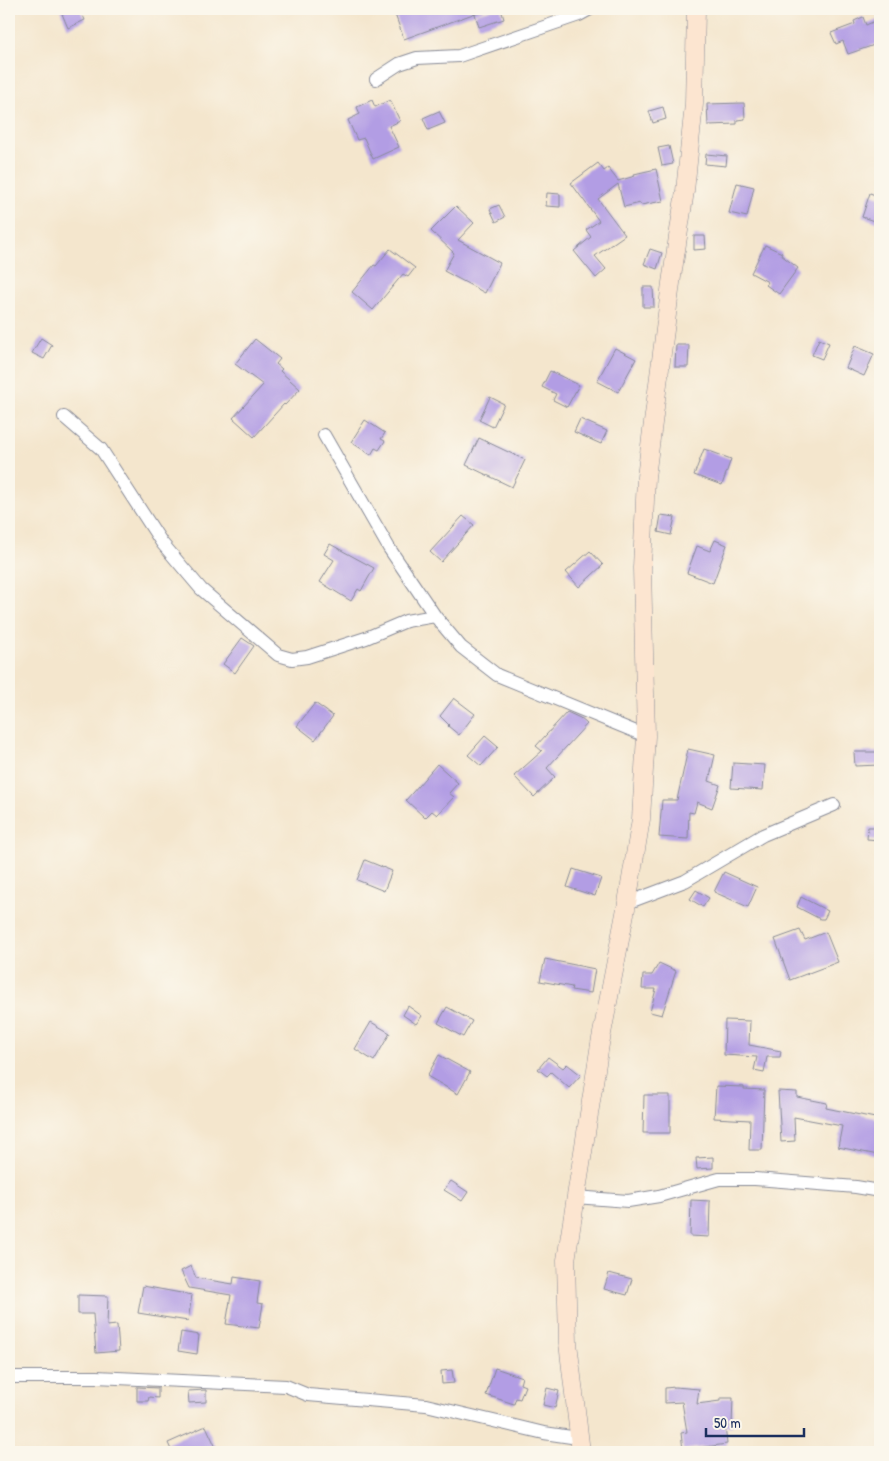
<svg xmlns="http://www.w3.org/2000/svg" width="889" height="1461" font-family="'Patrick Hand',sans-serif">
<style>
.building{fill:#b29de4}
.lines{fill:none;stroke-linecap:round;stroke-linejoin:round}
.minor-casing{stroke:#888a96;stroke-width:14}
.secondary-casing{stroke:#888a96;stroke-width:19}
.minor{stroke:#fff;stroke-width:12}
.secondary{stroke:#fce5d0;stroke-width:18}
</style>
<rect width="100%" height="100%" fill="#fbf7ec"/>
<filter id="ink" filterUnits="userSpaceOnUse"><feTurbulence type="fractalNoise" baseFrequency=".02" numOctaves="2"/><feDisplacementMap in="SourceGraphic" scale="10" xChannelSelector="R" yChannelSelector="G"/><feConvolveMatrix kernelMatrix="1 2 1 2 8 2 1 2 1" color-interpolation-filters="sRGB"/></filter>
<filter id="wash" filterUnits="userSpaceOnUse"><feTurbulence type="fractalNoise" baseFrequency=".0096" numOctaves="4" result="noise"/><feDisplacementMap in="SourceGraphic" scale="20" xChannelSelector="R" yChannelSelector="G"/><feGaussianBlur stdDeviation="1.12" result="paint"/><feColorMatrix in="noise" values="0 0 0 0 0 0 0 0 0 0 0 0 0 0 0 0 0 1.4 0 .05"/><feComposite in="paint" operator="in"/></filter>
<g filter="url(#wash)">
<rect width="100%" height="100%" fill="#f4e6cd"/>
<g id="blocks">
<path class="building" d="M60,9H80L85,20L68,28Z
M393,9H484V10L404,39Z
M493,9H501L504,19L479,27L475,14Z
M863,17L866,25L880,19V43L848,54L843,41L836,44L831,33L855,24L854,21Z
M372,100L375,107L390,100L400,121L389,126L399,147L373,159L364,138L357,140L348,120L360,114L357,107Z
M744,103L745,119L737,120V124L708,125L707,104Z
M663,107L666,119L653,123L649,111Z
M439,111L445,123L428,130L423,118Z
M669,146L673,164L662,166L658,148Z
M706,154L727,156L726,166L705,164Z
M598,163L604,171L608,168L618,181L635,176L634,174L656,169L663,201L641,205L640,203L624,207L618,184L598,199L625,235L595,256L606,269L596,278L574,251L591,237L586,230L599,221L571,183Z
M737,183L754,187L747,217L729,213Z
M547,193L560,194V207L546,206Z
M870,193L880,197V223L862,217Z
M499,205L505,217L496,222L490,209Z
M456,206L474,223L458,240L500,263L485,293L444,271L454,253L431,231Z
M694,236H705L706,249L694,250Z
M765,245L782,253L781,255L798,268L779,294L766,285L768,282L751,273Z
M390,249L415,268L408,277L403,274L373,310L352,292L374,265L376,266Z
M650,249L662,253L657,269L644,264Z
M643,287H653L654,307H643Z
M41,338L52,345L44,359L32,353Z
M255,339L280,359L276,364L282,369L280,371L300,389L285,405L284,404L254,437L233,418L263,385L235,364Z
M819,339L829,343L822,359L812,355Z
M676,345H689L688,367H675Z
M855,346L874,354L864,376L846,368Z
M615,348L636,359L618,392L597,381Z
M550,371L579,385L567,407L553,400L556,394L542,387Z
M490,397L504,404L493,427L479,420Z
M580,419L607,431L601,444L574,432Z
M365,420L385,433L381,439L385,441L379,450L375,448L371,455L351,442Z
M479,438L525,460L512,487L466,465Z
M704,449L731,459L722,485L694,475Z
M661,515L675,517L671,535L658,532Z
M463,516L474,525L441,562L430,552Z
M715,540L727,545L713,583L687,573L697,546L710,551Z
M330,544L374,568L361,591L358,589L351,601L320,582L334,560L324,554Z
M590,551L603,565L579,587L566,572Z
M242,638L254,646L235,673L223,664Z
M454,698L475,714L459,735L448,726L449,725L440,716Z
M315,703L333,716L315,740L297,726Z
M567,712L580,718L587,724L547,768L555,777L534,797L514,776L542,751L536,746Z
M485,736L498,747L481,766L468,755Z
M688,749L715,755L709,781L720,785L712,808L697,802L694,813L689,812L688,839L659,837L662,800H677Z
M854,752H880V765L855,766Z
M733,763L765,765L763,790L731,788Z
M437,764L458,783L449,793L454,797L437,815L432,811L425,818L406,800Z
M868,827H880V840L867,839Z
M365,860L392,871L384,891L357,880Z
M573,869L601,878L595,896L567,887Z
M724,872L757,887L748,907L714,892Z
M696,890L709,898L703,907L690,899Z
M801,897L828,911L824,919H820L797,907Z
M800,930L805,940L826,932L838,962L790,980L775,939Z
M545,959L595,969L591,993L571,990L572,987L540,981Z
M659,963L676,971L662,1015L650,1012L656,989H642L643,975H652Z
M408,1006L422,1016L416,1024L403,1015Z
M447,1007L472,1021L463,1037L438,1023Z
M725,1020L750,1021L749,1045L781,1051L780,1057H767L764,1072L754,1070L757,1057L724,1055Z
M371,1022L390,1033L374,1061L355,1049Z
M439,1055L470,1072L458,1094L427,1076Z
M548,1057L563,1068L567,1064L581,1075L569,1088L551,1072L547,1076L538,1069Z
M716,1086L744,1087V1089L764,1090L762,1150H749L750,1120L714,1118Z
M778,1091L797,1092V1097L827,1103L826,1108L880,1119V1142L878,1155L838,1147L842,1126L794,1117L795,1141L781,1142Z
M644,1095H670V1133H643Z
M713,1157V1168L697,1169L696,1158Z
M451,1181L468,1192L462,1201L444,1190Z
M691,1200L710,1201L709,1237L690,1236Z
M191,1266L196,1278L233,1284L234,1277L260,1281L257,1303L263,1304L259,1328L226,1324L231,1295L189,1288L181,1271Z
M609,1273L632,1279L627,1295L604,1289Z
M143,1286L192,1295L188,1321L138,1313Z
M78,1295L108,1296L107,1326L117,1325L119,1351L96,1353L93,1314H78Z
M181,1332L199,1335L197,1354L178,1351Z
M495,1368L522,1377L520,1384L525,1386L520,1399L516,1398L514,1404L486,1395Z
M452,1370L454,1383L442,1384L441,1371Z
M137,1387L158,1388V1398L149,1397L148,1401H137Z
M675,1387L699,1389L697,1404L720,1401V1398H733L732,1426H725L727,1444L683,1450L681,1433L687,1432L682,1402L665,1403V1388Z
M547,1388L559,1391L555,1408L543,1405Z
M206,1390V1402L189,1403L188,1391Z
M206,1426L218,1452H172L168,1443Z"/>
</g>
</g>
<g filter="url(#ink)">
<use href="#blocks" fill-opacity="0" stroke="#888a96" stroke-width="1"/>
<g class="lines">
<g class="minor-casing">
<path id="minor" d="M376,79L399,64L417,58L459,56L579,15L590,9
M64,417L101,449L162,543L201,589L278,655L292,659L307,657L366,638L406,621L435,616
M324,435L389,548L435,616L461,647L497,675L646,736
M627,903L685,881L763,835L834,805
M575,1197L628,1201L659,1196L719,1179H755L856,1187L880,1191
M9,1377H96L286,1386L308,1395L426,1405L544,1433L578,1438"/>
</g>
<g class="secondary-casing">
<path id="secondary" d="M581,1452L568,1343L566,1260L600,1044L627,903L641,819L646,736L642,568L646,477L671,283L685,191L694,104L696,9"/>
</g>
<use href="#minor" class="minor"/>
<use href="#secondary" class="secondary"/>
</g>
</g>
<rect width="889" height="1461" fill="none" stroke="#fbf7ec" stroke-width="30"/>
<path d="M706 1428v8h98v-8" fill="none" stroke="#1b2f5e" stroke-width="2.5"/>
<text x="714" y="1428" font-size="15" fill="#1b2f5e" stroke="#fbf7ec" stroke-width="4" paint-order="stroke">50 m</text>
</svg>
